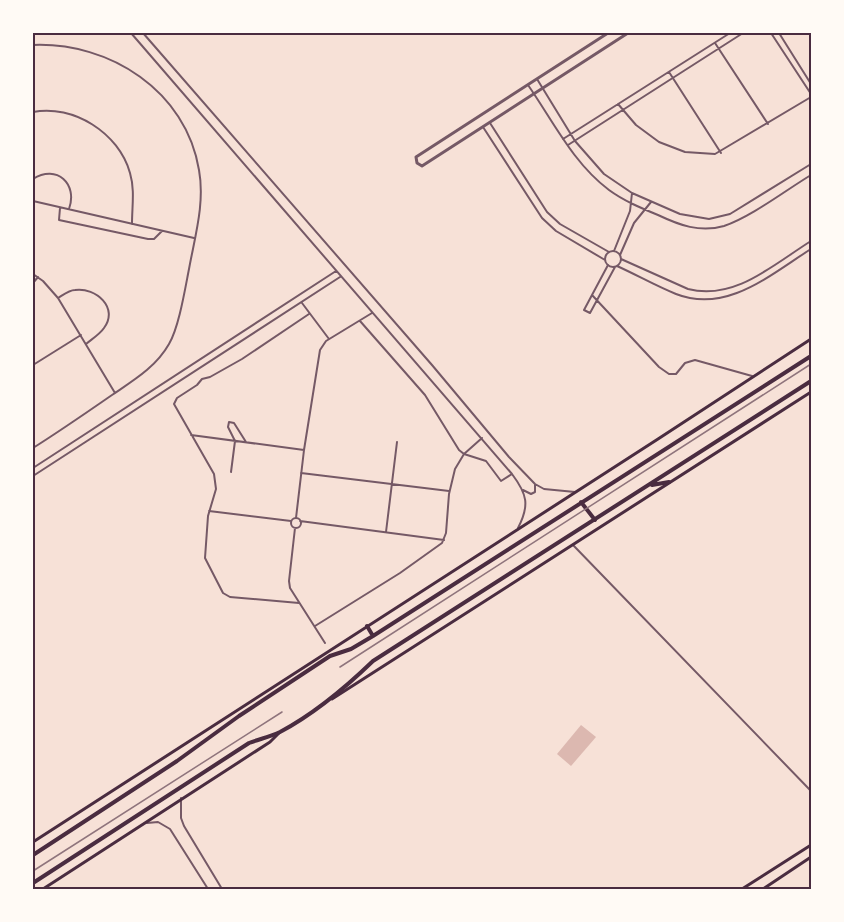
<svg xmlns="http://www.w3.org/2000/svg" width="844" height="922" font-family="'Roboto Condensed',sans-serif">
<style>
.water{fill:#dcb8b0}
.lines{fill:none;stroke-linecap:round;stroke-linejoin:round}
.minor{stroke:#755966;stroke-width:2}
.tertiary{stroke:#755966;stroke-width:3}
.secondary{stroke:#4a2c40;stroke-width:3}
.trunk{stroke:#4a2c40;stroke-width:4}
.rail{stroke:#8f747c;stroke-width:1.5}
.neatline{fill:none;stroke:#4a2c40;stroke-width:2}
</style>
<rect width="100%" height="100%" fill="#f7e1d7"/>
<path class="water" d="M581,725L596,737L571,766L557,754Z"/>
<g class="lines">
<path class="minor" d="M131,33L512,474C527,494 530,505 518,528
M143,33L432,365L509,457L535,484L544,489L575,492
M771,33L811,94
M779,33L811,84
M715,43L768,124
M33,45C110,42 186,91 199,170C205,203 195,236 189,269C185,289 179,327 169,344C156,367 134,380 112,395C86,413 60,431 33,448
M669,72L721,153
M537,79L575,141L604,174L632,193L680,214L709,219L730,214L811,164
M528,85C553,121 573,163 609,190C624,201 641,208 658,215C679,225 700,233 724,226C751,217 786,190 811,175
M618,104L636,125L659,142L685,152L715,154L811,97
M33,112C73,104 119,133 130,173C135,190 132,206 132,224
M490,123L547,212L560,224L609,252
M483,127L542,218L556,231L605,260
M563,139L730,33
M568,145L743,33
M33,179C57,164 78,184 69,209
M33,201L194,238
M60,208L59,220L148,239H154L162,231
M614,251L630,211L632,193
M605 259a8 8 0 1 1 16 0a8 8 0 1 1-16 0Z
M620,255L634,223L651,202
M621,259L688,289C735,301 774,264 811,241
M608,265L584,310L590,313L615,267
M617,266C637,275 656,286 676,294C727,314 771,274 811,249
M33,274L43,281L58,298L115,393
M33,283L38,277
M592,295L659,367L669,374H676L685,363L695,360L752,376
M58,298C63,295 69,290 75,290C96,287 119,308 104,328C100,334 92,339 86,344
M302,303L329,339
M360,321L425,395L459,450L464,454L486,461L501,481L512,474
M33,365L81,335
M191,435L304,450
M33,468L336,271
M231,472L235,441L228,427L229,422L234,423L246,442
M301,473L449,491
M33,476L340,277
M523,490L531,494L535,492V485
M209,511L291,521
M296,518L304,450L320,350L326,341L372,313
M291 523a5 5 0 1 1 10 0a5 5 0 1 1-10 0Z
M300,521L444,540
M295,528L289,581L290,588L325,643
M386,532L397,442
M573,545L811,791
M299,603L230,597L223,593L205,558L208,516L216,489L214,474L174,404L177,398L197,385L202,379L210,377L242,359L309,314
M315,626L400,573L442,543L446,533L449,494L455,469L464,454L482,438
M181,798V818L184,826L222,889
M147,823L158,822L170,829L208,889"/>
<path class="tertiary" d="M608,33L416,157L417,163L422,166L628,33"/>
<path class="secondary" d="M332,699L811,392
M33,842L658,439L811,339
M43,889L270,742L279,733
M742,889L811,845
M763,889L811,857"/>
<path class="trunk" d="M652,485L669,482
M581,502L595,520
M367,626L373,636
M33,855L177,761L239,716L330,656L351,649L373,636L811,356
M33,883L249,743C259,739 270,737 280,732C314,714 345,688 373,661L811,381"/>
<path class="rail" d="M340,667L811,364
M33,871L282,712"/>
</g>
<rect width="844" height="922" fill="none" stroke="#fffaf5" stroke-width="69"/>
<rect x="34" y="34" width="776" height="854" class="neatline"/>
</svg>
